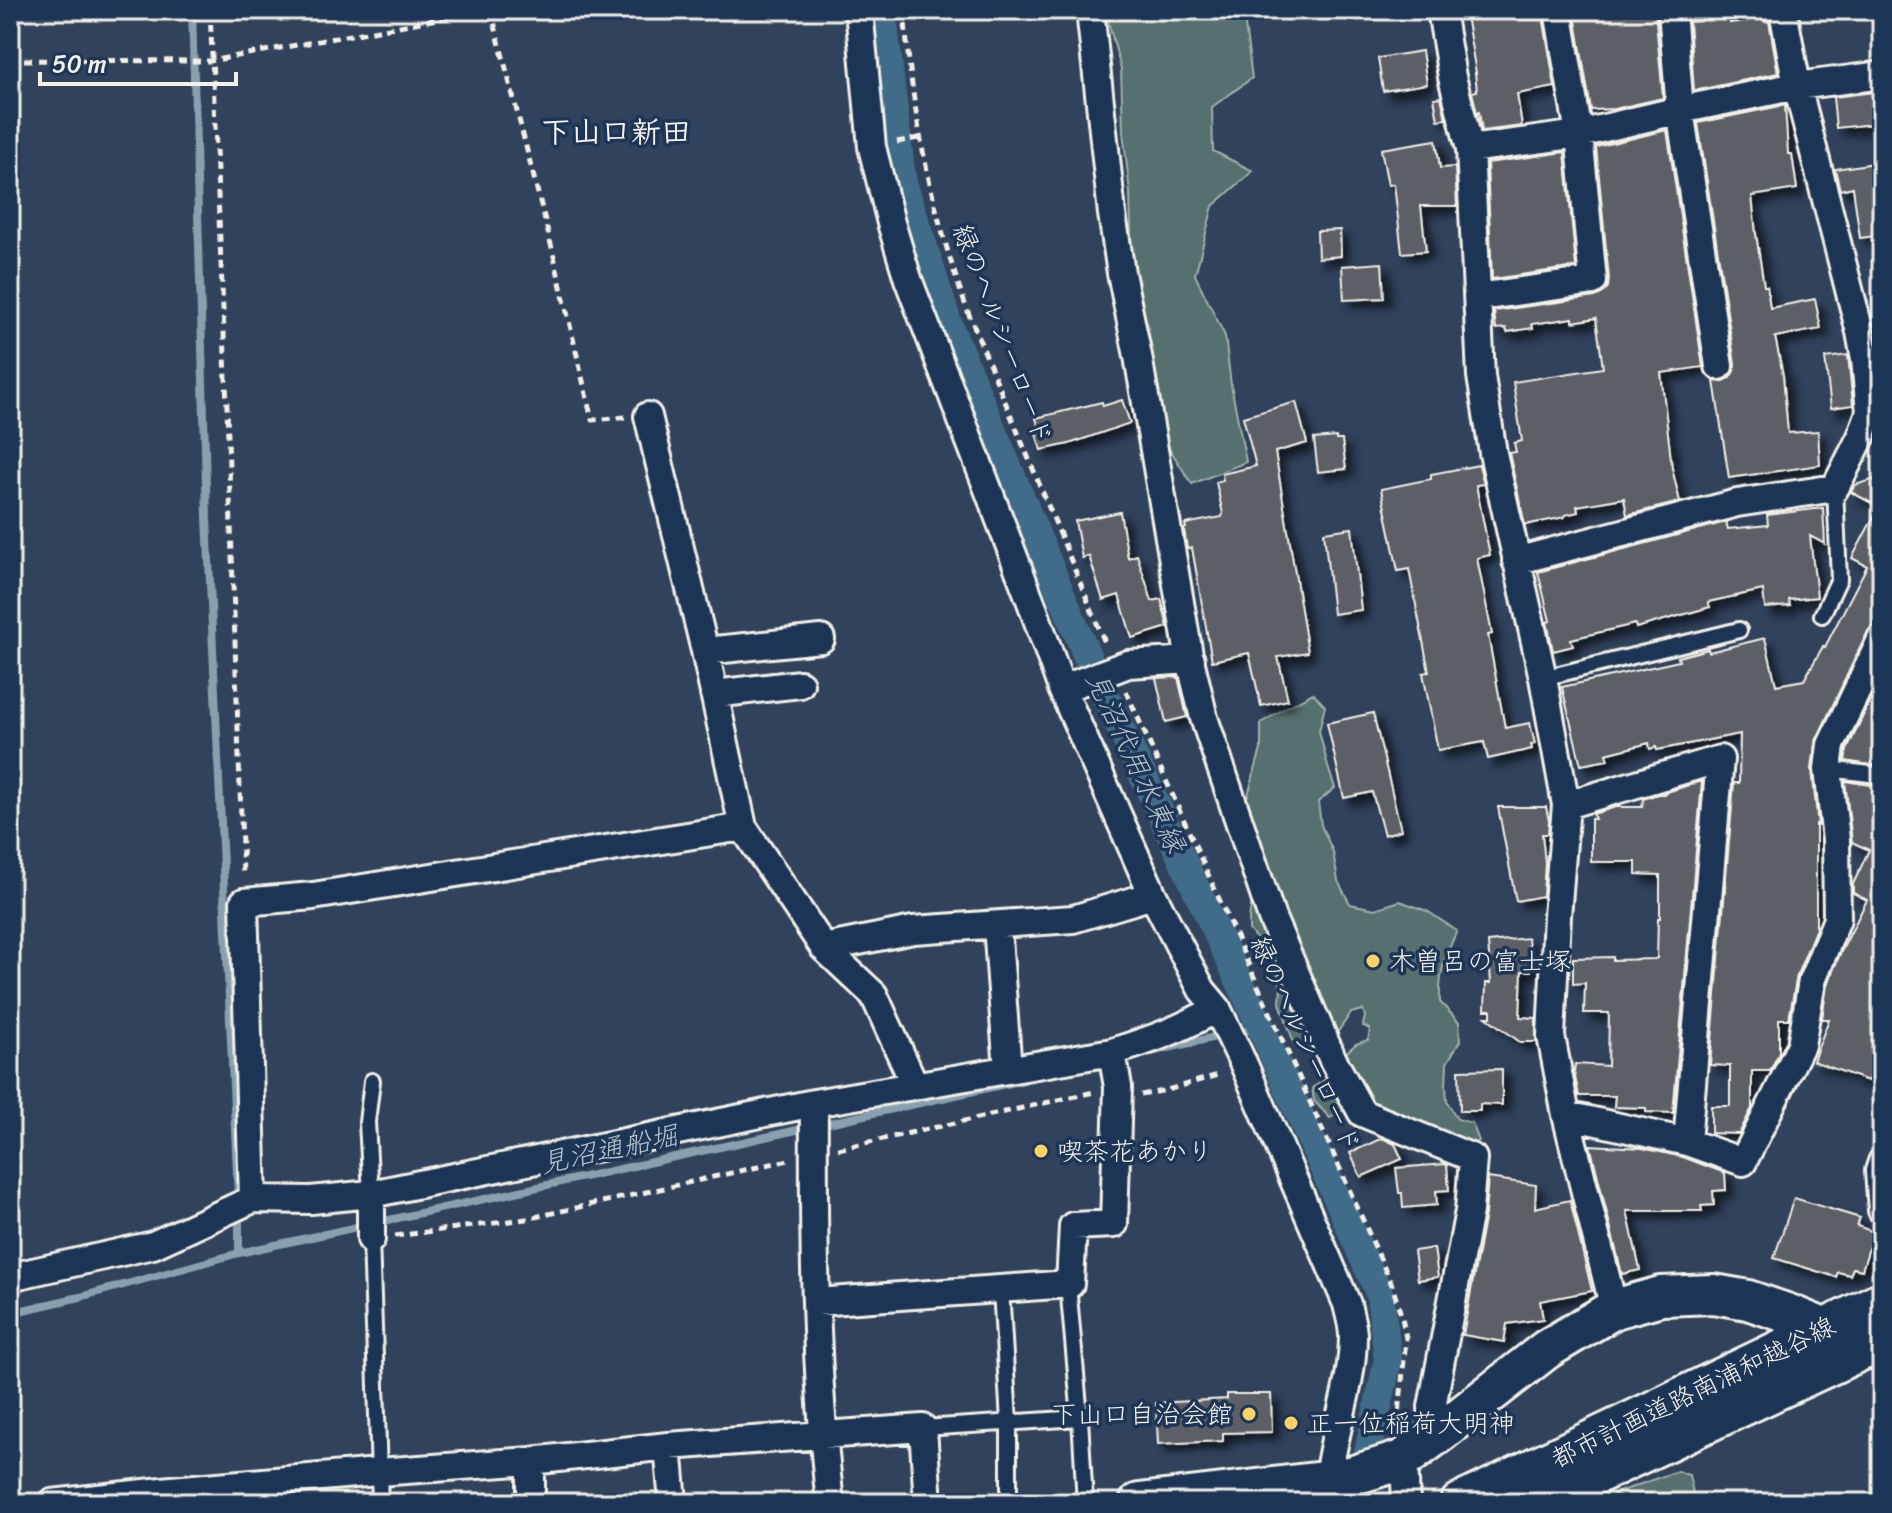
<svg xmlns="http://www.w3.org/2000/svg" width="1892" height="1513" font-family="Sriracha,'Klee One',sans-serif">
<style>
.green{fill:#54706e;stroke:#a4b0ab;stroke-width:2}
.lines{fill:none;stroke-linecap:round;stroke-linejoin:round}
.stream{stroke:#89a1af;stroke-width:8}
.canal{stroke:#416c89;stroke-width:28}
.building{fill:#5c5f66;stroke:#f4f1e8;stroke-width:2;filter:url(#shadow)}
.lane-casing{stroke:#f4f1e8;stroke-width:20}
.street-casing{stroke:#f4f1e8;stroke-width:32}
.secondary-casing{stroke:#f4f1e8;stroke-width:44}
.path{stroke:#f4f1e8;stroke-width:5;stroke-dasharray:8 6;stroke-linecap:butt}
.lane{stroke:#1d3557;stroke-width:14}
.street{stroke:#1d3557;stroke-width:26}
.secondary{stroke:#1d3557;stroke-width:38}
.poi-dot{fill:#ffd166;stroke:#1d3557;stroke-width:3}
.labels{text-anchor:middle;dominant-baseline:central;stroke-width:7;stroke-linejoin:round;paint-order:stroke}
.street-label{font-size:26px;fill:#f4f1e8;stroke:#1d3557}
.poi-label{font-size:26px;fill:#f4f1e8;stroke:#1d3557;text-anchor:start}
.water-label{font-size:28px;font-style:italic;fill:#b5c2c7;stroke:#1d3557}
.quarter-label{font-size:30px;font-weight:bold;fill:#f4f1e8;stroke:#1d3557}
</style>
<defs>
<filter id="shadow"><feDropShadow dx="7" dy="7" stdDeviation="4" flood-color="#0009"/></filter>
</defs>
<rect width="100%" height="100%" fill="#30425c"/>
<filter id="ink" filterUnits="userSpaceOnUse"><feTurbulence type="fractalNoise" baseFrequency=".0125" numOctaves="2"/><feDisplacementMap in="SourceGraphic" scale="16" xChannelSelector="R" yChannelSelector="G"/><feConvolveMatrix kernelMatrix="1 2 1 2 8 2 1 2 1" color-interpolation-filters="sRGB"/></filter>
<g filter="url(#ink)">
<path class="green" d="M1105,10H1243L1252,78L1212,107L1213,151L1253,171L1213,206L1195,275L1225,336L1231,385L1246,462L1192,484L1158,431L1132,264L1130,193L1123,131L1121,69Z
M1313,693L1325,706L1319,731L1328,767L1335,788L1318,802L1321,825L1333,852L1338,881L1350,904L1375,909L1400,901L1427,911L1457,931C1444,958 1439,973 1440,1002L1459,1022L1460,1041L1447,1063L1446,1086L1447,1101L1457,1119L1472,1123L1479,1141L1469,1149L1347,1108L1330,1118L1314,1101L1312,1088L1331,1076L1332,1065L1356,1044L1368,1040L1370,1029L1363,1026L1365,1016L1363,1010L1351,1013L1328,1046L1310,1051L1295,1046L1280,1003L1281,987L1273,960L1249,930V918L1255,884L1233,830L1248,795L1261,749V723L1285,708Z
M1677,1471L1689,1475L1693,1493L1698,1503H1602L1616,1493Z"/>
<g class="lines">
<path class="stream" d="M192,10L207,517L238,1195
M1241,1032L1261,1027
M1151,1052L1220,1036
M239,1222V1253
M10,1313L80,1297L239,1253L1024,1080"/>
<path class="canal" d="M882,10L902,179L949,326L1090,663L1261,1027L1380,1295L1388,1360L1357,1503"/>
</g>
<path class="building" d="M1465,10H1542L1555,87L1517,94L1522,126L1482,131L1479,112L1477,113L1472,92L1477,91L1475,73H1476Z
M1620,10H1655L1663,98L1614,109L1591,110L1575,15L1621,13Z
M1700,10H1730V23L1764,18L1765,22L1769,21L1778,73L1694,91L1689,22L1701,21Z
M1422,51L1427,84L1383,91L1378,58Z
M1882,91V123L1836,128L1833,97Z
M1441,97L1446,119L1438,120L1434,98Z
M1785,105L1788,154H1792L1797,189L1752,196L1756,234L1764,286H1767L1770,308L1815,299L1821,329L1775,337L1783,375L1788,433L1818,431L1820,465L1729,478L1714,381L1722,382L1730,378L1734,371L1735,364L1698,123Z
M1667,130L1703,367L1661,373L1672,468L1680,502L1627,515L1624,498L1577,506L1578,512L1565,515V517L1525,525L1509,453L1516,452L1514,443L1522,441L1513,382L1603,368L1596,318L1573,322V318L1532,324L1533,328L1507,332L1506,328L1496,329L1494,311L1595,297L1603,293L1608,287L1609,279L1596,147Z
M1436,140L1440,168L1455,167L1457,206H1421L1426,251L1402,253L1394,184L1388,185L1381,149Z
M1565,152L1576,267L1492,279L1487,163Z
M1882,162V235L1860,238L1853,187L1840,190L1835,169Z
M1340,230L1341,256L1318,258L1317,231Z
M1382,263L1384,298L1344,300L1342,266Z
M1848,355L1853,405L1831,408L1825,358Z
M1122,400L1130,423L1069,444L1041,450L1035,430L1039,429L1036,418L1102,402L1103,406Z
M1296,402L1307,443L1275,452L1308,652L1278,657L1288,700L1261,706L1249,653L1212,661L1192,548L1187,549L1184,529L1186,528L1185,524L1222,517L1223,514L1216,482L1223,480L1222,474L1256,466L1243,417Z
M1336,437V440H1342L1346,469L1318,472L1314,439Z
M1479,465L1484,484L1476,485L1490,555L1477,558L1492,634L1488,635L1505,728L1530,723L1535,744L1531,745L1532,749L1488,759L1484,742L1438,750L1423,673L1429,672L1409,569L1398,571L1381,489L1431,479V474Z
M1882,477V622L1874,624L1868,631L1815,743L1812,770L1818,825L1816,824V928L1797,975L1789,1019H1779V1053L1770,1071H1752V1108L1739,1134L1711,1133V1106H1730V1066L1710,1065L1734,783H1739L1740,734L1657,750L1656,747L1650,749L1649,743L1606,754L1608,760L1581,765L1562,687L1679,661L1678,657L1708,649L1709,652L1765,638L1776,685L1804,680L1822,648V649L1823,646L1825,647L1867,566L1852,558L1879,507L1851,492L1855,485Z
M1823,508L1825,544L1810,536L1817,597L1789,600L1790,606L1765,608L1763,590L1708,602L1710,607L1636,628L1635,624L1571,639L1573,646L1553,651L1547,622L1550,621L1538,572L1726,522L1728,529L1768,525L1767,515Z
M1120,512L1128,558L1137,555L1152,601L1161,599L1168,627L1132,638L1119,595L1103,600L1089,556L1082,558L1075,521Z
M1352,528L1361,610L1333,614L1324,532Z
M1882,675L1877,766L1845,761L1847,750Z
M1178,677L1187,717L1166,722L1156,678Z
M1373,713L1401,830L1384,835L1372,792L1344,798L1327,723Z
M1845,781L1877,786L1875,856L1882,843V1082L1870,1077L1868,1081L1813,1061L1829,1019H1822L1827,985L1840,954L1867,900L1853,893V884L1869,850L1852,842Z
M1698,782H1702L1673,1113L1646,1112V1108L1614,1107L1615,1096H1579L1574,1072L1575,1064L1608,1066L1609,1013H1584L1585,983L1573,984V958L1613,957V960L1655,959L1657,958L1658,918H1660V875L1636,874V862H1591V819H1595L1593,814L1616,807H1642L1643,799L1658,794H1664V793Z
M1498,807H1546L1549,821L1548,834H1542L1545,863L1543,896L1516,901Z
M1528,938L1531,971H1522L1520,1017L1536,1018V1042H1520L1486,1017H1491V1010H1485L1486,983H1491L1488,942Z
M1502,1069V1105L1480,1104V1111H1460L1459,1070Z
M1382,1138L1395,1144L1402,1159L1361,1177L1350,1153Z
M1590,1145L1642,1148L1683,1157L1725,1173L1726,1190L1713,1191L1714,1205L1701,1206L1702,1211H1627L1640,1270L1622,1274Z
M1445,1164L1447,1165L1449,1190L1436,1191L1437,1205L1403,1208L1402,1193H1399L1396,1168Z
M1488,1178L1536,1185L1535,1208L1570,1200L1592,1291L1540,1301L1543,1319L1507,1324L1504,1342L1463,1335L1485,1214Z
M1794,1198L1860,1218L1857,1226L1874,1232L1862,1270L1853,1268L1850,1275L1838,1272L1836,1277L1774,1258Z
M1434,1248L1438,1277L1418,1280L1414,1251Z
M1227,1394H1271L1272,1432L1223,1433V1441L1158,1444L1156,1403L1227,1399Z"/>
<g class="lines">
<g class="lane-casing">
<path id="lane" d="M1822,615L1839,579L1835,488
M1543,678L1739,630
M1828,769L1870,774L1882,777
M371,1194L367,1122L372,1081
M371,1239L380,1503
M1070,1284L1069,1296L1080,1418L1085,1503
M1001,1289L1009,1422V1503
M923,1428L1080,1418
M282,1481V1503"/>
</g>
<g class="street-casing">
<path id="street" d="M859,10L872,147L891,223L908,279L1031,602L1062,689L1153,895L1202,990L1217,1008L1245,1067L1347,1304C1349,1314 1353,1325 1353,1336C1353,1384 1333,1432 1328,1480
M1090,10L1112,214L1121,273L1138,356L1189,655L1204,718L1272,918L1333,1060L1362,1113L1473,1158L1469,1211L1432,1407L1433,1416L1442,1431
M1441,10L1452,77L1470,149L1481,376L1493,453L1543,678L1566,805L1557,916L1551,1036L1566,1115L1614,1309
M1672,10L1680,110L1719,366
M1470,149L1579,134L1680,110L1797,86L1882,75
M1478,297L1593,281L1579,134L1558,10
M648,416L705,651L743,827L824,948L874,995L915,1086
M1516,561L1737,503L1835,488L1861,437L1870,412L1865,359L1860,332L1797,86L1783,10
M705,651L821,639
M1062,689L1128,664L1191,660
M714,694L800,684
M1566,805L1720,759L1687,1142
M997,925L1008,1070
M824,948L913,930L1073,919L1153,895
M814,1103C813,1236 815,1371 830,1503
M1566,1115L1687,1142L1743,1162L1801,1045L1812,981L1837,919L1836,840L1828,769L1831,745L1882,638
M1882,1162L1879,1171L1882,1210
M371,1194V1239
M253,1199L244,902L313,896L743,827
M10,1277L153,1245L253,1199L311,1200L371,1194L814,1103L1112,1052C1151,1040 1182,1029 1217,1008
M816,1302L1070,1284L1073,1226L1114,1224L1118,1087L1112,1052
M668,1446L673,1503
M1404,1459L1406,1503
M531,1461V1503
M52,1503L172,1490L378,1472L531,1461L668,1446L923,1428L928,1503"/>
</g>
<g class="secondary-casing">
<path id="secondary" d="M1139,1503L1341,1479L1393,1463L1404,1459L1442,1431L1547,1349L1614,1309L1661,1296L1714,1294L1748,1300L1792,1315L1882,1352
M1460,1503L1882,1301
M1535,1503L1882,1341"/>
</g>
<path class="path" d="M210,10L226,379L243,876
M491,10L553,252L592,420L625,417
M904,10C912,114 932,214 968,312L1106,645
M10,60L210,61L486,10
M897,142L919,138
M1126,691L1392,1285L1402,1318L1406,1338L1398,1426
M1141,1095L1167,1090L1221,1074
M838,1149L1094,1092
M395,1236L526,1219L789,1160"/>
<use href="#lane" class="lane"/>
<use href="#street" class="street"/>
<use href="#secondary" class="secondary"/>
</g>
</g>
<g class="poi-dot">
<circle cx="1373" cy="961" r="8"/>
<circle cx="1041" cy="1151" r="8"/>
<circle cx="1249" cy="1414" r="8"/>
<circle cx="1291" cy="1423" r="8"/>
</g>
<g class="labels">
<g class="street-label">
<text transform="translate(1003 334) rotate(69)">緑のヘルシーロード</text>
<text transform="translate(1306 1044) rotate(66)">緑のヘルシーロード</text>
<text transform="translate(1693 1392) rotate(-26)">都市計画道路南浦和越谷線</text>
</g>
<g class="poi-label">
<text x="1389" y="961">木曽呂の富士塚</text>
<text x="1057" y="1151">喫茶花あかり</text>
<text x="1233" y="1414" text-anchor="end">下山口自治会館</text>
<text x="1307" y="1423">正一位稲荷大明神</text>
</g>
<g class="water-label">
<text transform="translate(1136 762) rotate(65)">見沼代用水東縁</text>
<text transform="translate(609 1149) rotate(-12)">見沼通船堀</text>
</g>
<g class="quarter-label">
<text x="616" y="132">下山口新田</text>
</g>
</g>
<rect width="1892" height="1513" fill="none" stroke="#1d3557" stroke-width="40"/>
<rect x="20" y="20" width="1852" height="1473" fill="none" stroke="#f4f1e8" stroke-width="3" filter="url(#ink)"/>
<path d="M40 72v12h196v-12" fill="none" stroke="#f4f1e8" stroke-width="4"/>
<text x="52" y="72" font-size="24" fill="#f4f1e8" stroke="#1d3557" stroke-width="6" paint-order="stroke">50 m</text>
</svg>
